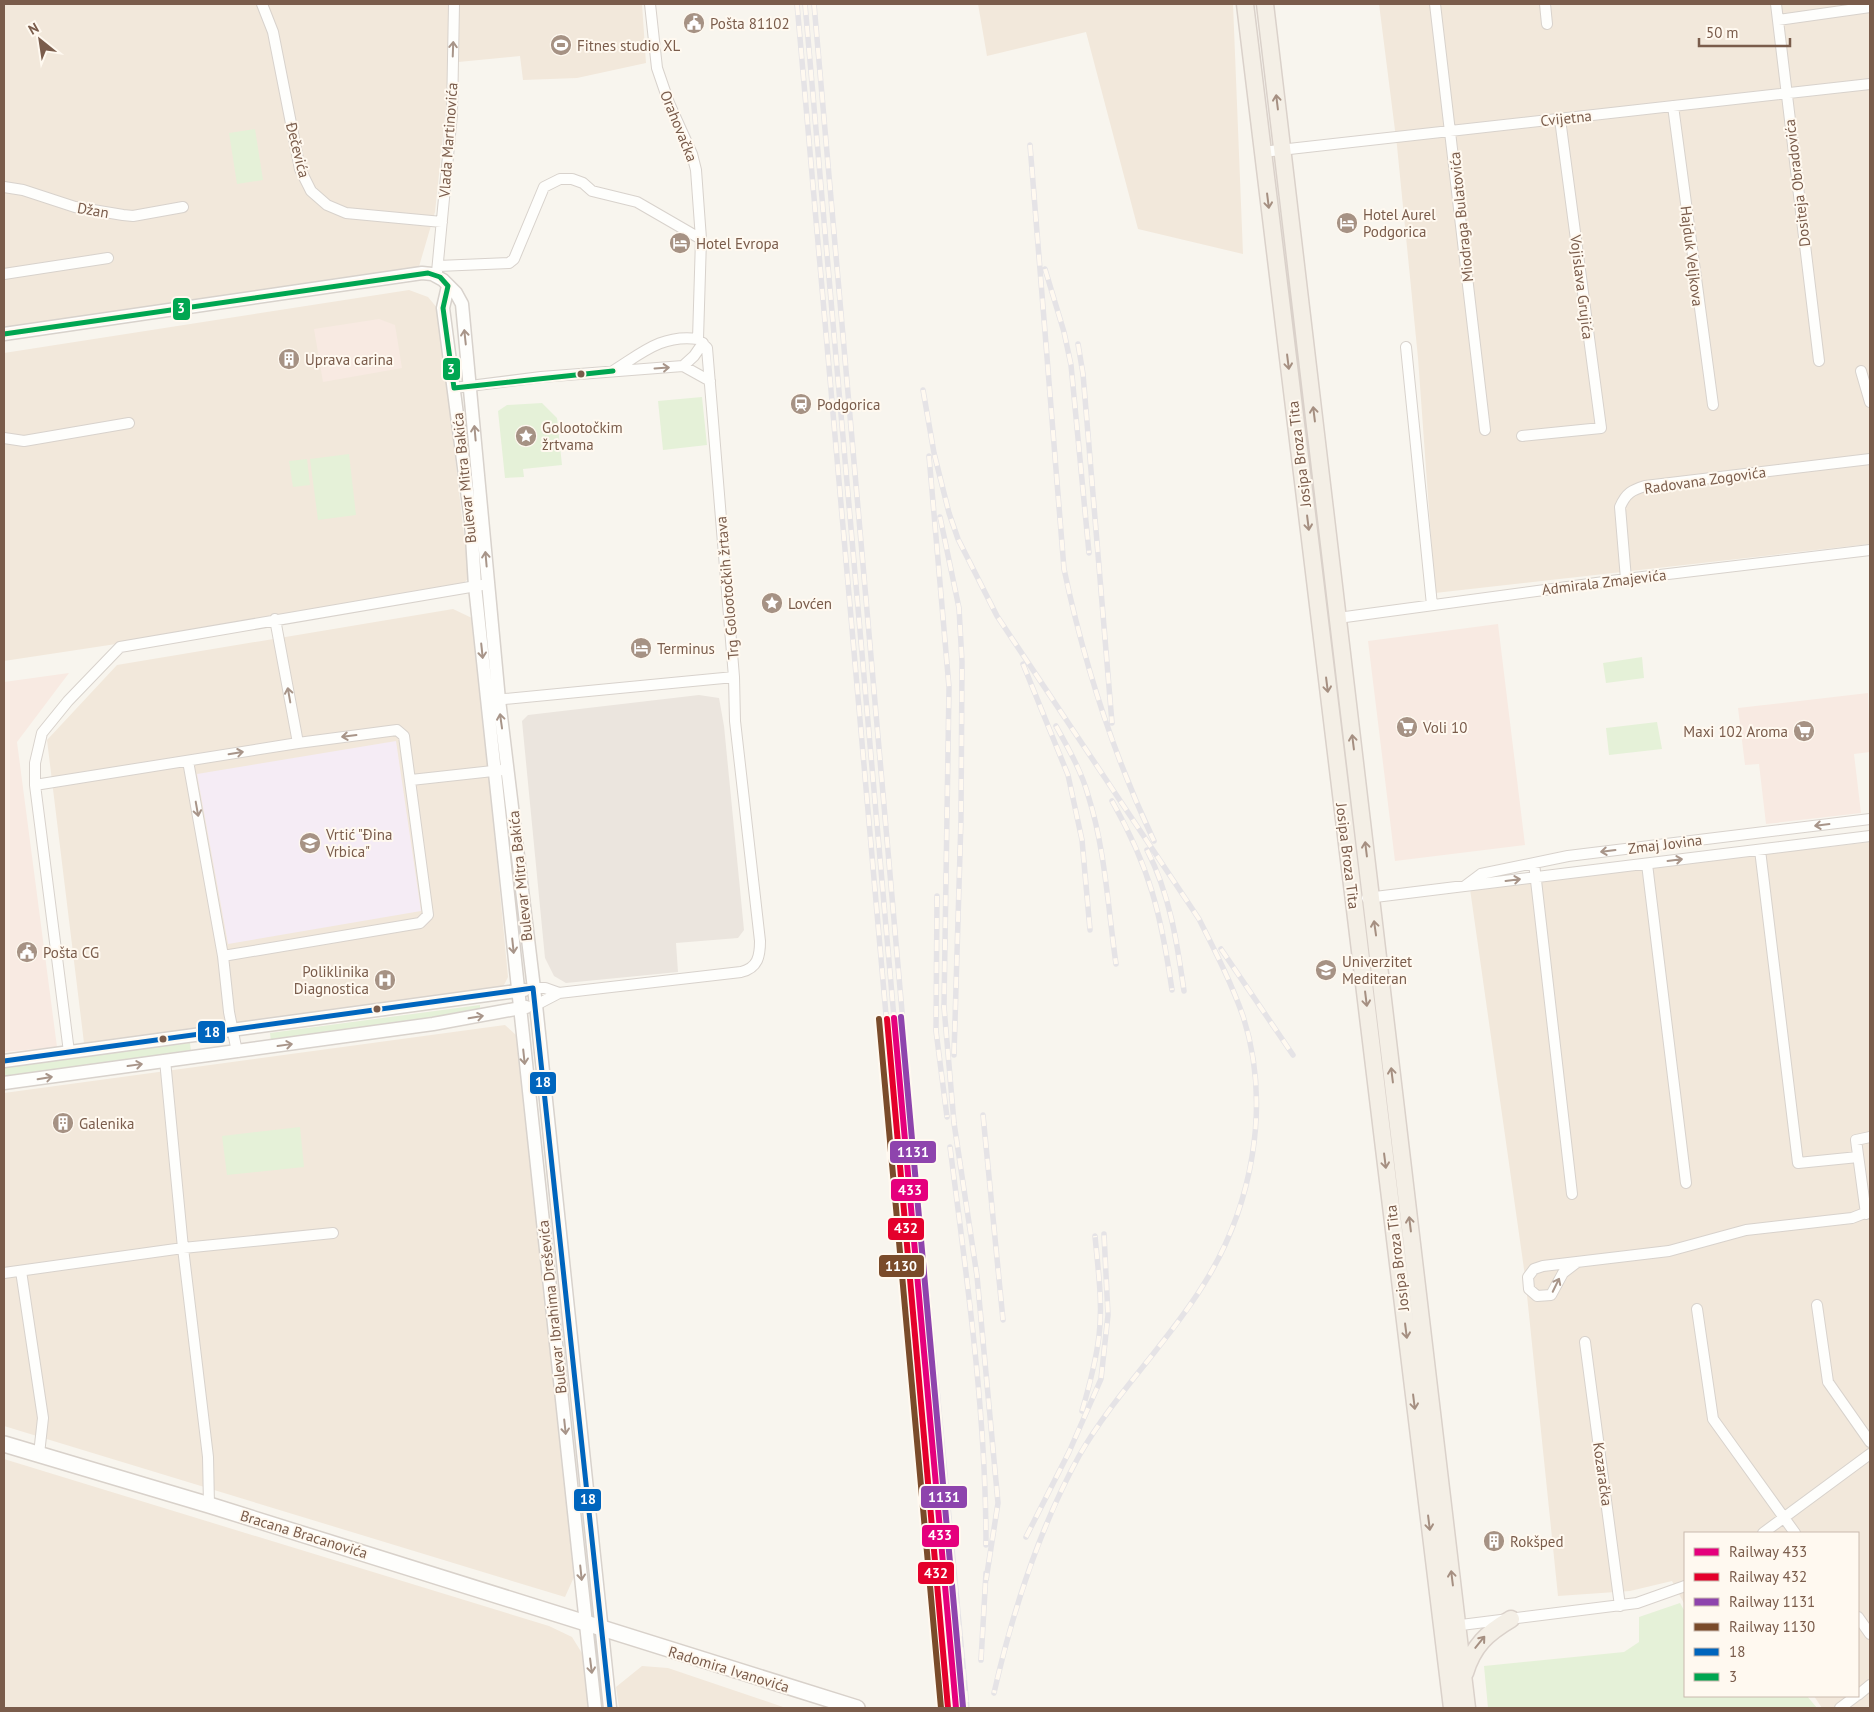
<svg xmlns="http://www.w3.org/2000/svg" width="1874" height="1712" font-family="'PT Sans',sans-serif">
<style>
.residential{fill:#f2e8db}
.commercial{fill:#f8eae2}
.industrial{fill:#ebe5de}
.education{fill:#f5ecf5}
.green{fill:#e5f1d8}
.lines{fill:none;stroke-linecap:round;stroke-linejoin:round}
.minor-casing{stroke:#d8d2cc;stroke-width:12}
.tertiary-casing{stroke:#d8d2cc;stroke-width:15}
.secondary-casing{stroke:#d8d1ca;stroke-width:18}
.primary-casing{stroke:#dad1ca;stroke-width:19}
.minor{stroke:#fefefc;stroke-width:10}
.tertiary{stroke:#fefefc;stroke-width:12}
.secondary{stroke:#fefefc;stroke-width:15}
.primary{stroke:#f4efe6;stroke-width:16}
.rail-casing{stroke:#e5e3e6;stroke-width:5.5}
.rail{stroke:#fff9f0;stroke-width:4;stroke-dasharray:11;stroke-linecap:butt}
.bus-1-casing{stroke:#fff9f0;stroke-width:9}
.bus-2-casing{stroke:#fff9f0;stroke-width:9}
.bus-1{stroke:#0065bd;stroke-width:5}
.bus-2{stroke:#00a651;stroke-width:5}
.rail-1-casing{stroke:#fff9f0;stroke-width:10}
.rail-2-casing{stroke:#fff9f0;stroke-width:10}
.rail-3-casing{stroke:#fff9f0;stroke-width:10}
.rail-4-casing{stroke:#fff9f0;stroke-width:10}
.rail-1{stroke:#e5007d;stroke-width:6}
.rail-2{stroke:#e4002b;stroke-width:6}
.rail-3{stroke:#8e44ad;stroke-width:6}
.rail-4{stroke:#7a4b2a;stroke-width:6}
.oneway{stroke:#a89589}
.oneway2{stroke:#a58f81}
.bus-dot{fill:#7a5c4b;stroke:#fff9f0;stroke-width:2}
.labels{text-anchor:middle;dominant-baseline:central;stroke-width:4;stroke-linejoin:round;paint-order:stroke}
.poi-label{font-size:15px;fill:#7a5c4b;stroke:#fff9f0;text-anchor:start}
.street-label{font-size:15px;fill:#7a5c4b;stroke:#fff9f0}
.line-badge{stroke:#fff9f0;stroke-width:2}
.badge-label{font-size:14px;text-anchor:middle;font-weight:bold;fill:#fff}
</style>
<rect width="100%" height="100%" fill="#f8f5ee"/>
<path class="residential" d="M4,4H642L646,63L577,78L523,80L520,56L448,63L447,98L435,212L418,270L4,329Z
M978,4H1233L1243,254L1138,229L1086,32L987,56Z
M1379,4H1870V544L1435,593L1418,358L1397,146Z
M409,290L428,297L438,309L469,578L453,593L4,661V353Z
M453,609L474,619L508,977L502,989L84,1043L47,740L117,665Z
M1870,842V1708H1822L1814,1696H1858V1533H1685V1605L1672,1581L1630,1591L1558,1596L1525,1276L1470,889Z
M505,1025L516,1035L574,1577L565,1597L4,1426V1093Z
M4,1459L549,1626L572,1637L585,1658L591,1708H4Z
M642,1666L668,1668L786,1708H619L616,1687Z"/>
<path class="commercial" d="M379,319L395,325L402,368L323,382L314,329Z
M1498,624L1525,845L1395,861L1368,641Z
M69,673L17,742L57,1047L4,1052V682Z
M1868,693L1870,752L1854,754L1861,813L1766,824L1759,764L1745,765L1738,708Z"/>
<path class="industrial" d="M699,695L719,698L724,726L744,930L738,938L676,943L678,972L566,983L554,976L545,958L522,721L528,715Z"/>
<path class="education" d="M396,741L421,911L228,944L197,774Z"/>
<path class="green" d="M255,129L263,180L237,184L229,133Z
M702,397L707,445L663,450L658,401Z
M542,403L557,418L562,465L523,469L524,477L505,478L498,411L507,405Z
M349,454L356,515L318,520L310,459Z
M307,459L310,485L293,487L289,461Z
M1642,657L1644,678L1606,683L1603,663Z
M1657,722L1662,749L1609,755L1606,728Z
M480,1005V1009L453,1013L441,1018L271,1041L270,1033Z
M190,1043L191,1051L4,1076V1067Z
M300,1127L304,1167L227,1175L222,1136Z
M1680,1603L1685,1612V1696H1807L1817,1708H1488L1484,1666L1624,1652L1639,1642V1617Z"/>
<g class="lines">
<g class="minor-casing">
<path id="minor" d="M262,4L273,32L300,169L311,191L327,205L346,213L442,222
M650,4L657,68L669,103L692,154L696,170L701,239L698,339
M1435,4L1485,430
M1545,4L1547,24
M1776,4L1819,361
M1778,20L1870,7
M1673,106L1713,405
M1262,152L1870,84
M4,187L23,190L75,207L123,215L133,216L183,207
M438,266L509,263L514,259L544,187L560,179H572L583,183L592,191L637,202L701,239
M437,272L452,114L454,4
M4,274L108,258
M1406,347L1432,605
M683,366L710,381
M1861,371L1870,402
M454,388L541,377L683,366L694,356L703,343
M1522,436L1601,428L1560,119
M4,438L24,441L129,423
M1626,579L1620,507C1626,493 1632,490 1645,486L1870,459
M1338,618L1626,579L1870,550
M275,619L298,743
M494,700L734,677
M188,761L223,956L229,1012L237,1052
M411,780L502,770
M35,785L298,743L397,730L404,736L428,915L420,923L223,956
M1760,850L1798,1163L1858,1157
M1534,863L1572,1194
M1647,864L1686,1183
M1465,886L1481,874L1568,856L1870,819
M1367,898L1870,836
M533,988H545L559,993
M536,1005L559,993L741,972C758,968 760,956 760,941L735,721L734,677L707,348L698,339C662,334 642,353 613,371
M69,1052L35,785V763L42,733L68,701L120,647L482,585
M165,1060L183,1248L208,1457L209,1505
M1866,1214L1856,1140L1870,1137
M1576,1263L1563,1273L1551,1295L1537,1296L1529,1289L1528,1277L1534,1269L1543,1266L1669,1251L1746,1230L1852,1218L1870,1211
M21,1271L43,1418L39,1454
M4,1273L183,1248L333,1233
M1817,1305L1828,1382L1870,1442
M1697,1309L1713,1419L1795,1533
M1585,1342L1620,1606
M1763,1533L1870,1454
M1858,1617L1870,1634
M1453,1626L1637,1603L1685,1586
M1858,1695L1870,1685
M1840,1708L1856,1696"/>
</g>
<g class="tertiary-casing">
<path id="tertiary" d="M448,286L443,308L471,521L475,586L595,1708
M4,334L422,273L432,274L443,280L456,293L462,304L499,700L536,1005L610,1708
M4,1061L524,990
M4,1083L433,1024L526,1007"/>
</g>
<g class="secondary-casing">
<path id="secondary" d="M4,1444L209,1505L857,1708"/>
</g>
<g class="primary-casing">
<path id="primary" d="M1245,4L1452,1708
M1265,4L1467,1708
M1465,1673C1473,1646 1487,1633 1511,1619"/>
</g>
<use href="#minor" class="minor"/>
<use href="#tertiary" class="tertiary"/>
<use href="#secondary" class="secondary"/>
<use href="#primary" class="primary"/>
<g class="rail-casing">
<path id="rail" d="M797,4L947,1708
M805,4L894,1018
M814,4L910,1103L967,1708
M1030,145L1064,569C1084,663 1113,754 1154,841
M1045,269L1064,332L1071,365L1089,553
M1078,344L1083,374L1112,723
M923,390L934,453L949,513L958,539L997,616L1199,919C1215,951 1231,982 1243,1016C1272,1106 1252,1209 1202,1287C1165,1346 1114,1395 1079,1456C1040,1527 1012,1614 994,1693
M929,456L949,687L944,1007L954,1123L977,1276L998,1503L986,1580
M940,517L959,608L962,662L961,819L954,1055
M1023,664L1068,775L1082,840L1090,930
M1056,726C1068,748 1081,770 1088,795C1105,848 1108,908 1116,964
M1112,801C1150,868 1161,914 1172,990
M1147,850C1170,895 1177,942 1184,991
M937,896L936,1031L947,1117
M1221,949L1293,1055
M983,1115L1003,1320
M950,1147C967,1280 986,1411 986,1545
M1082,1411C1089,1387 1096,1361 1099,1336C1103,1303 1098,1269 1095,1236
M1026,1537L1069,1452L1101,1379L1108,1315L1104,1234
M981,1660L986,1573"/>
</g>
<use href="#rail" class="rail"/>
<g class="bus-1-casing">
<path id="bus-1" d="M4,1061L533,988L610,1708"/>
</g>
<g class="bus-2-casing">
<path id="bus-2" d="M4,334L428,273L440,277L448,286L443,308L454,388L613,371"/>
</g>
<use href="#bus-1" class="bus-1"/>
<use href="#bus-2" class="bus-2"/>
<g class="rail-1-casing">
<path id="rail-1" d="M894,1018L956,1708"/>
</g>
<g class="rail-2-casing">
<path id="rail-2" d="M887,1019L948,1708"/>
</g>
<g class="rail-3-casing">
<path id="rail-3" d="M901,1017L963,1707"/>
</g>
<g class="rail-4-casing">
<path id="rail-4" d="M879,1019L941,1708"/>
</g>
<use href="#rail-1" class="rail-1"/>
<use href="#rail-2" class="rail-2"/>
<use href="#rail-3" class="rail-3"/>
<use href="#rail-4" class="rail-4"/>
</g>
<defs><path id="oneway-shaft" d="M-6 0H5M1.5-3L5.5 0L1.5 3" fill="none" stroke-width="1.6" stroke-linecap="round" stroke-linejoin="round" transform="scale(1.25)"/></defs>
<g class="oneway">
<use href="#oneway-shaft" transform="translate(453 49) rotate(-88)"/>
<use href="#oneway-shaft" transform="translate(465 337) rotate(-96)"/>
<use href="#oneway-shaft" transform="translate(662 368) rotate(-4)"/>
<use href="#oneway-shaft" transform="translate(475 433) rotate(-95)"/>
<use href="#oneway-shaft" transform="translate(486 559) rotate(-95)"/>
<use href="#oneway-shaft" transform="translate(482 651) rotate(84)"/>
<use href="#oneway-shaft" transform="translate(289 695) rotate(-100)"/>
<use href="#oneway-shaft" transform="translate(501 721) rotate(-98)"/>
<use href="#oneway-shaft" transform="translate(349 736) rotate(173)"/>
<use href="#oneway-shaft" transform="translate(236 753) rotate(-9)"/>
<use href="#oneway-shaft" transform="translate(197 809) rotate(80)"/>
<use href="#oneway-shaft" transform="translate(1822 825) rotate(173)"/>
<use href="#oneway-shaft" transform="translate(1608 851) rotate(173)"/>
<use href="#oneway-shaft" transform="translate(1675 860) rotate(-7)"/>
<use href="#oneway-shaft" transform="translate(1513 880) rotate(-7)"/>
<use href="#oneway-shaft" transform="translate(513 946) rotate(84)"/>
<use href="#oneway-shaft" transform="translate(476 1017) rotate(-10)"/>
<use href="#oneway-shaft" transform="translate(285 1045) rotate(-8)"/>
<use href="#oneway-shaft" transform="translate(524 1057) rotate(84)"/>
<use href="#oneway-shaft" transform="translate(135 1065) rotate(-8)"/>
<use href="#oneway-shaft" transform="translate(45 1078) rotate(-9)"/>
<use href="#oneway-shaft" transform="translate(1556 1285) rotate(-64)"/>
<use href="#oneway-shaft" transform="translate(565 1427) rotate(84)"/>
<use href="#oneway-shaft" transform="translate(581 1573) rotate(84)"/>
<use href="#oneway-shaft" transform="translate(591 1666) rotate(83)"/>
</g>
<g class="oneway2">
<use href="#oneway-shaft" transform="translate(1277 102) rotate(-97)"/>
<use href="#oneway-shaft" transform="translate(1268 201) rotate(83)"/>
<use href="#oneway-shaft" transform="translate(1288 362) rotate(83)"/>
<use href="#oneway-shaft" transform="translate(1314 414) rotate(-97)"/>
<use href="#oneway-shaft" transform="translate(1308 523) rotate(83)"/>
<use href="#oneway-shaft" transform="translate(1327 685) rotate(83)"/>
<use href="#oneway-shaft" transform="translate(1353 742) rotate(-97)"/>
<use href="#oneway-shaft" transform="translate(1366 849) rotate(-97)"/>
<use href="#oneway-shaft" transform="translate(1375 928) rotate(-98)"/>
<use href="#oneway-shaft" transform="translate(1366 999) rotate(83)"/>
<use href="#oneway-shaft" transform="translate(1392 1075) rotate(-97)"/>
<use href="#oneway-shaft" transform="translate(1385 1161) rotate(83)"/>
<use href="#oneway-shaft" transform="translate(1410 1224) rotate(-97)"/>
<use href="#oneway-shaft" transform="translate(1406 1331) rotate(83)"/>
<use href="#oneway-shaft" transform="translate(1414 1402) rotate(83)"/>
<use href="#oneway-shaft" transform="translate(1429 1523) rotate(83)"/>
<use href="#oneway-shaft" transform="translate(1452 1578) rotate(-97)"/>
<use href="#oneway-shaft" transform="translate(1480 1642) rotate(-51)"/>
</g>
<defs>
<g id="civic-disc" transform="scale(1.125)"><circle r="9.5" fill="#a69284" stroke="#fff9f0"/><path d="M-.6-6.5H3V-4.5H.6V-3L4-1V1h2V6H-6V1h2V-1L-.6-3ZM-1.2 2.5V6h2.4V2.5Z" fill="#fff"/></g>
<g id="stadium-disc" transform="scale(1.125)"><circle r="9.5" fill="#a69284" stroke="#fff9f0"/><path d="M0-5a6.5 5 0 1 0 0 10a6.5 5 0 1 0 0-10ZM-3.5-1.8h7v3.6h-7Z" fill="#fff"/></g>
<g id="hotel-disc" transform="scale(1.125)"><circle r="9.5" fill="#a69284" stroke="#fff9f0"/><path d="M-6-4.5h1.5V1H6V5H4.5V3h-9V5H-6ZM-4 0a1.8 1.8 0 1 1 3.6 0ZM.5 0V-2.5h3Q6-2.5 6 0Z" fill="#fff"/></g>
<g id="building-disc" transform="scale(1.125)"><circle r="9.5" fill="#a69284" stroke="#fff9f0"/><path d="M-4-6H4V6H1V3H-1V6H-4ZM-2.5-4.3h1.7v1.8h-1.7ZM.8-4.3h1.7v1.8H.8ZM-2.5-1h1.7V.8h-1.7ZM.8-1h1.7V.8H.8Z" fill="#fff"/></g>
<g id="station-disc" transform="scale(1.125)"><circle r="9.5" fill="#a69284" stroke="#fff9f0"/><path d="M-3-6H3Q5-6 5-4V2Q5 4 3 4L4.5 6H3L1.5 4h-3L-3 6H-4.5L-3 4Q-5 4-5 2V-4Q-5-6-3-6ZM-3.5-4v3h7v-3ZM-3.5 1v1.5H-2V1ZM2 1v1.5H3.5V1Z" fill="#fff"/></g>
<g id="sight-disc" transform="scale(1.125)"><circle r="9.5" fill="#a69284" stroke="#fff9f0"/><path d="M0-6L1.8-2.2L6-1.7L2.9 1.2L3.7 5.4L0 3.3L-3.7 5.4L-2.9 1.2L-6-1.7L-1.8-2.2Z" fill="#fff"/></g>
<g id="supermarket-disc" transform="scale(1.125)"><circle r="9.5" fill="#a69284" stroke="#fff9f0"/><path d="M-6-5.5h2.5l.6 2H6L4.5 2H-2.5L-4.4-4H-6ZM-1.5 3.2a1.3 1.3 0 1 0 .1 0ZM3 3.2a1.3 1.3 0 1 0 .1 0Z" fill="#fff"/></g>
<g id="school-disc" transform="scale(1.125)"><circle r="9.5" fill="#a69284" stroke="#fff9f0"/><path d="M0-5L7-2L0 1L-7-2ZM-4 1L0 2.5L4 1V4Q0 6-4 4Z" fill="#fff"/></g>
<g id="university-disc" transform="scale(1.125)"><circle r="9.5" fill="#a69284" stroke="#fff9f0"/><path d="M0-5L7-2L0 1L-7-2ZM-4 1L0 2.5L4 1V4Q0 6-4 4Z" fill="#fff"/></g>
<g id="hospital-disc" transform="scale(1.125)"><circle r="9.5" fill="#a69284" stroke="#fff9f0"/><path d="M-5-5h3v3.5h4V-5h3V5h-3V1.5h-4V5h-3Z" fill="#fff"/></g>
</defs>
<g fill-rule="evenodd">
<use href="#civic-disc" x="694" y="23"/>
<use href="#stadium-disc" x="561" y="45"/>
<use href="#hotel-disc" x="1347" y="223"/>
<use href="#hotel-disc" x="680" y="243"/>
<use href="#building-disc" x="289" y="359"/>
<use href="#station-disc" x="801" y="404"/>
<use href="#sight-disc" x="526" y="436"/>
<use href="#sight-disc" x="772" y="603"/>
<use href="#hotel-disc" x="641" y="648"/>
<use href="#supermarket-disc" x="1407" y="727"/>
<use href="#supermarket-disc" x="1804" y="731"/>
<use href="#school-disc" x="310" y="843"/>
<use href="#civic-disc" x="27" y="952"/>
<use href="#university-disc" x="1326" y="970"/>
<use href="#hospital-disc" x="385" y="980"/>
<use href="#building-disc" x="63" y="1123"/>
<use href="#building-disc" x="1494" y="1541"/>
</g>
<g class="bus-dot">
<circle cx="581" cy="374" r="4.5"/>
<circle cx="377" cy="1009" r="4.5"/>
<circle cx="163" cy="1039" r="4.5"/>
</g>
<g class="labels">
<g class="poi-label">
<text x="710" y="23">Pošta 81102</text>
<text x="577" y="45">Fitnes studio XL</text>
<text x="1363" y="214">Hotel Aurel<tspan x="1363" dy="17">Podgorica</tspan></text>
<text x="696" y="243">Hotel Evropa</text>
<text x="305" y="359">Uprava carina</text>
<text x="817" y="404">Podgorica</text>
<text x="542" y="427">Golootočkim<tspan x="542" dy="17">žrtvama</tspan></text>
<text x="788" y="603">Lovćen</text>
<text x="657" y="648">Terminus</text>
<text x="1423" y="727">Voli 10</text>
<text x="1788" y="731" text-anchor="end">Maxi 102 Aroma</text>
<text x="326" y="834">Vrtić "Đina<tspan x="326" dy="17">Vrbica"</tspan></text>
<text x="43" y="952">Pošta CG</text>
<text x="1342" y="961">Univerzitet<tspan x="1342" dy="17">Mediteran</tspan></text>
<text x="369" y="971" text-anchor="end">Poliklinika<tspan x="369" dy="17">Diagnostica</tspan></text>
<text x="79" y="1123">Galenika</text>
<text x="1510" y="1541">Rokšped</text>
</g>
<g class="street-label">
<text transform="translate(1566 118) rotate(-6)">Cvijetna</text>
<text transform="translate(679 126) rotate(68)">Orahovačka</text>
<text transform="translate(448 140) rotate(-86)">Vlada Martinovića</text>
<text transform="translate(298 150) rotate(76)">Đečevića</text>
<text transform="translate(1797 183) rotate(-97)">Dositeja Obradovića</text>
<text transform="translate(93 210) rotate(10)">Džan</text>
<text transform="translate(1461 217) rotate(-96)">Miodraga Bulatovića</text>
<text transform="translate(1692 256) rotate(83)">Hajduk Veljkova</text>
<text transform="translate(1582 287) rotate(83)">Vojislava Grujića</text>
<text transform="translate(1299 454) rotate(-97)">Josipa Broza Tita</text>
<text transform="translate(464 478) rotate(-96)">Bulevar Mitra Bakića</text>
<text transform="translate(1705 480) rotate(-8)">Radovana Zogovića</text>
<text transform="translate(1604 582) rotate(-7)">Admirala Zmajevića</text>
<text transform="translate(727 588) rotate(-95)">Trg Golootočkih žrtava</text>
<text transform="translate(1665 844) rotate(-7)">Zmaj Jovina</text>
<text transform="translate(1348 856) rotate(83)">Josipa Broza Tita</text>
<text transform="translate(520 876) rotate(-96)">Bulevar Mitra Bakića</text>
<text transform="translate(1397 1258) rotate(-97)">Josipa Broza Tita</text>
<text transform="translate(552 1307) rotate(-96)">Bulevar Ibrahima Dreševića</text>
<text transform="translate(1603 1474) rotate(82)">Kozaračka</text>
<text transform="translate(304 1534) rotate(17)">Bracana Bracanovića</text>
<text transform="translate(729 1669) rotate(17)">Radomira Ivanovića</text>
</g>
</g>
<g class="line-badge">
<rect x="172" y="297" width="19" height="24" rx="5" fill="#00a651"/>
<rect x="442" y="357" width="19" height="24" rx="5" fill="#00a651"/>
<rect x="197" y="1020" width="29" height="24" rx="5" fill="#0065bd"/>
<rect x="529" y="1071" width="28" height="24" rx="5" fill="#0065bd"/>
<rect x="889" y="1140" width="48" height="24" rx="5" fill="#8e44ad"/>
<rect x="890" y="1178" width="39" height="24" rx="5" fill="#e5007d"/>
<rect x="887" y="1217" width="38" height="24" rx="5" fill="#e4002b"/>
<rect x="878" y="1254" width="47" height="24" rx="5" fill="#7a4b2a"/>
<rect x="920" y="1485" width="48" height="24" rx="5" fill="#8e44ad"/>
<rect x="573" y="1488" width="29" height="24" rx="5" fill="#0065bd"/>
<rect x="921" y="1524" width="39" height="24" rx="5" fill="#e5007d"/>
<rect x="917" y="1561" width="38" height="24" rx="5" fill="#e4002b"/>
</g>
<g class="badge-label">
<text x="181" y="313">3</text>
<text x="451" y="374">3</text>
<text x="212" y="1037">18</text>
<text x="543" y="1087">18</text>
<text x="913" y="1157">1131</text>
<text x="910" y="1195">433</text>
<text x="906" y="1233">432</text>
<text x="901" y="1271">1130</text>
<text x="944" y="1502">1131</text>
<text x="588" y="1504">18</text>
<text x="940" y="1540">433</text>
<text x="936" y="1578">432</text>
</g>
<rect width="1874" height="1712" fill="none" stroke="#7a5c4b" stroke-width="10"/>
<rect x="1684" y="1532" width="175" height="165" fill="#fff9f0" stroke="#cabaae"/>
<rect x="1694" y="1548" width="25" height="8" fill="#e5007d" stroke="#cabaae"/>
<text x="1729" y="1557" font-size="15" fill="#7a5c4b">Railway 433</text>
<rect x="1694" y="1573" width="25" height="8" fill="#e4002b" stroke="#cabaae"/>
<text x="1729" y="1582" font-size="15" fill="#7a5c4b">Railway 432</text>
<rect x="1694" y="1598" width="25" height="8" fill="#8e44ad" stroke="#cabaae"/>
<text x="1729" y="1607" font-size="15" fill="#7a5c4b">Railway 1131</text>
<rect x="1694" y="1623" width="25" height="8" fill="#7a4b2a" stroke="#cabaae"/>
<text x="1729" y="1632" font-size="15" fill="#7a5c4b">Railway 1130</text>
<rect x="1694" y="1648" width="25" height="8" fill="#0065bd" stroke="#cabaae"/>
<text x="1729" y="1657" font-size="15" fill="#7a5c4b">18</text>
<rect x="1694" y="1673" width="25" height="8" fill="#00a651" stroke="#cabaae"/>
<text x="1729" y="1682" font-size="15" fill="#7a5c4b">3</text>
<g transform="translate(40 40) rotate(330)" stroke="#fff9f0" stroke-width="4" paint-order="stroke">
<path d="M0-4L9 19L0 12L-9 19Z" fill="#7a5c4b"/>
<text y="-8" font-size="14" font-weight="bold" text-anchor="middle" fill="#7a5c4b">N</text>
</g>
<path d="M1699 38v8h91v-8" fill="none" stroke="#7a5c4b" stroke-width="2.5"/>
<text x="1706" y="38" font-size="15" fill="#7a5c4b" stroke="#fff9f0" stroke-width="4" paint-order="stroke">50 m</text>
</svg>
